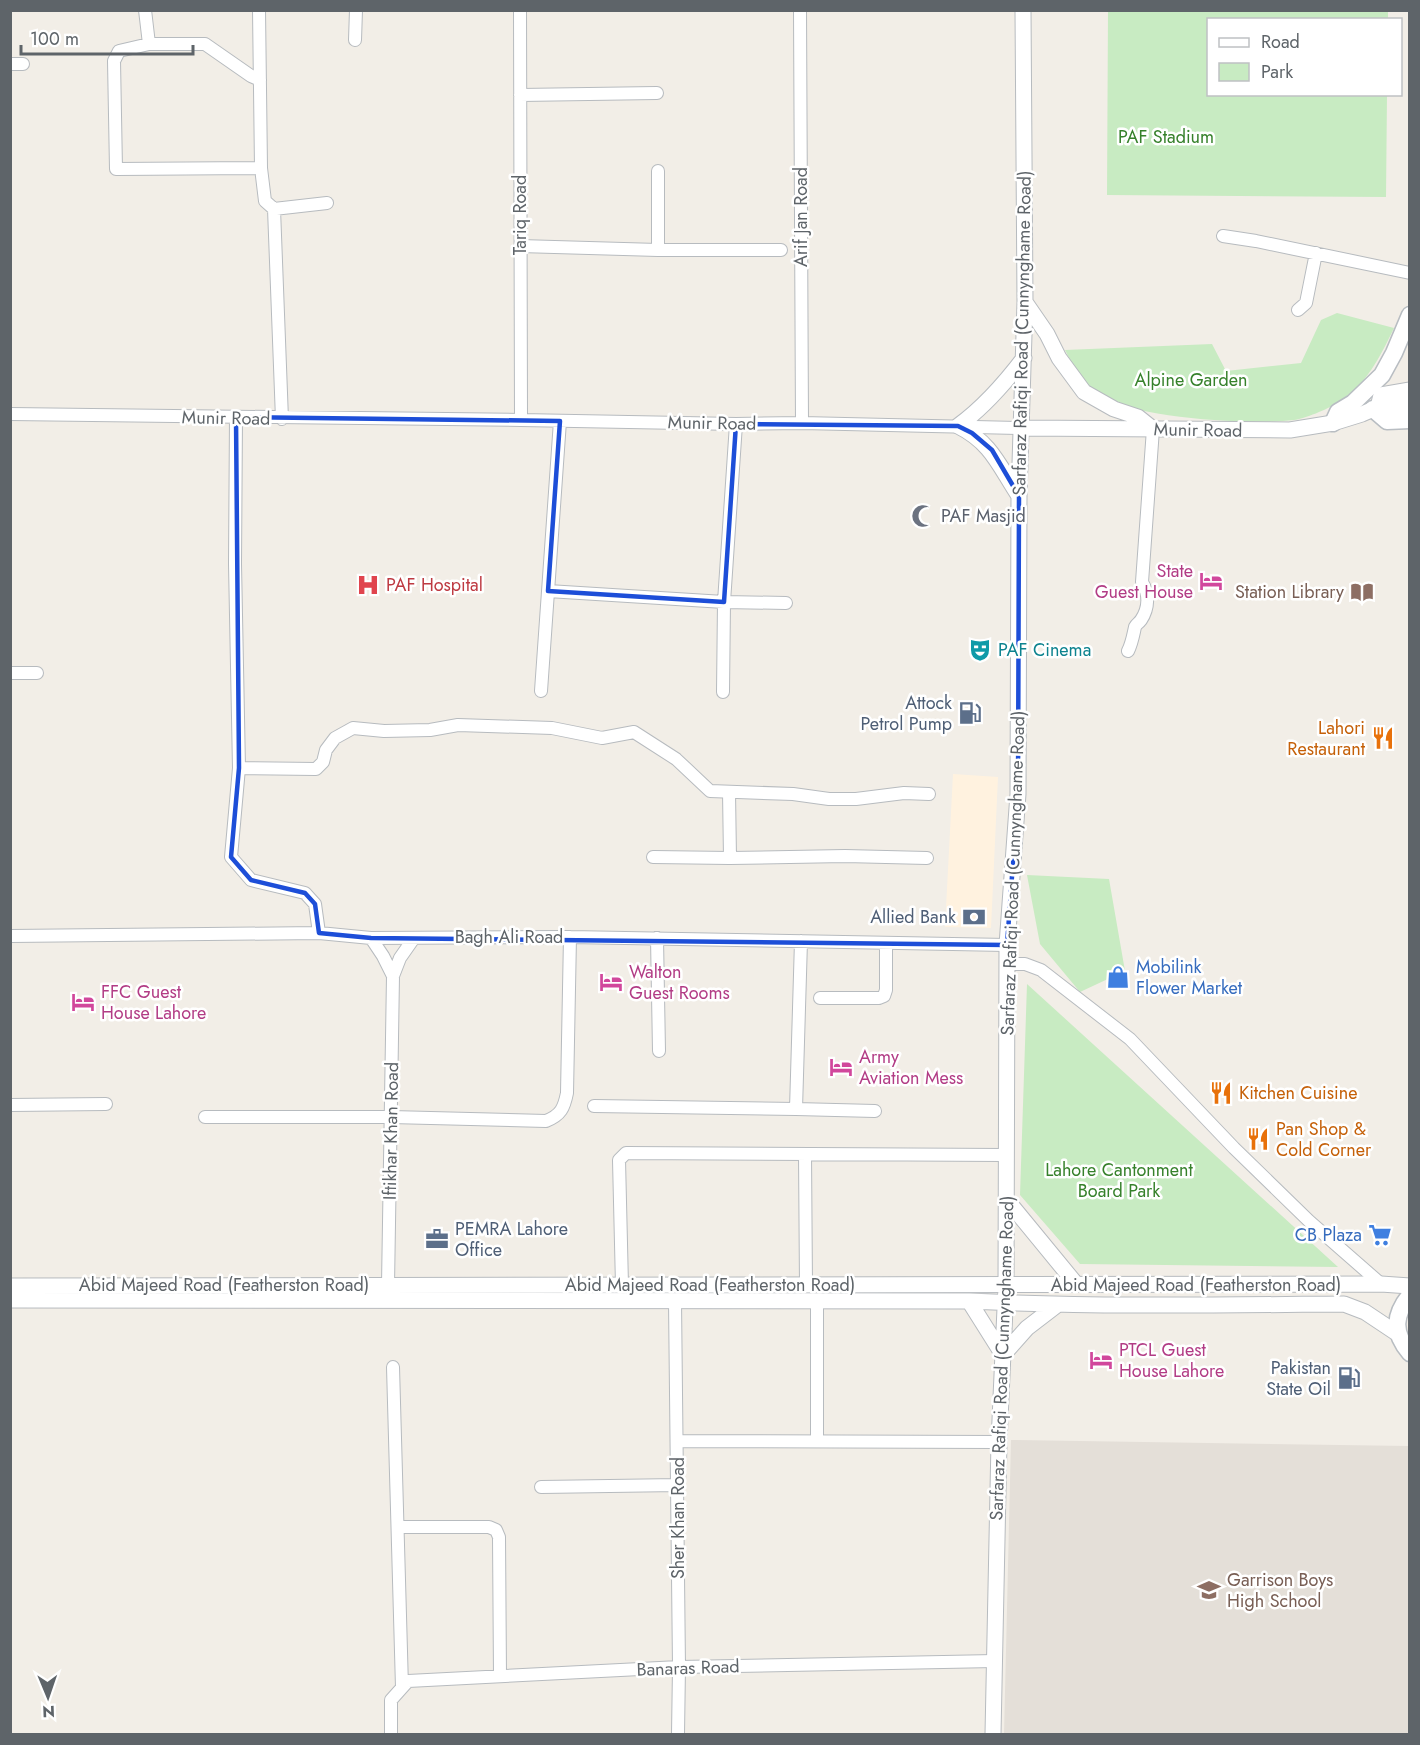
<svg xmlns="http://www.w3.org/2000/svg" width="1420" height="1745" font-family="Jost,sans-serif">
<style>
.commercial{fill:#fff2df}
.education{fill:#e4dfd8}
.green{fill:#c8ebc2}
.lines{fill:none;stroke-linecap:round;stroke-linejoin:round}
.minor-casing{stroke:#b7bbbf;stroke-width:14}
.tertiary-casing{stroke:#b7bbbf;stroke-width:17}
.secondary-casing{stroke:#b8bdc2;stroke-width:19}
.minor{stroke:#fff;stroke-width:12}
.tertiary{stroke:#fff;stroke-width:15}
.secondary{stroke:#fff;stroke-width:16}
.marked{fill:none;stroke:#1d4ed8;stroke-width:4.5;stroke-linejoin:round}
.labels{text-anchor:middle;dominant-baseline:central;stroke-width:5;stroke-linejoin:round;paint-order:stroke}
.park-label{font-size:18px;fill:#36812b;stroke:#fff}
.street-label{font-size:18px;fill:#5e6469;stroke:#fff}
.worship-label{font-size:18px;fill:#5b616d;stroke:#fff;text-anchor:start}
.hotel-label{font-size:18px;fill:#b23c85;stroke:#fff;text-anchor:start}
.health-label{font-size:18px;fill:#be3a42;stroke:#fff;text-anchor:start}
.education-label{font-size:18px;fill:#785e54;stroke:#fff;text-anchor:end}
.culture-label{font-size:18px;fill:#0d838f;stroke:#fff;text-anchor:start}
.service-label{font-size:18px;fill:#4e5e75;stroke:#fff;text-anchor:end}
.food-label{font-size:18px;fill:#c56008;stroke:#fff;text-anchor:start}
.shop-label{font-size:18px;fill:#366cbe;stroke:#fff;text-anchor:start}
</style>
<rect width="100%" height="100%" fill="#f2eee7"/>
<path class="commercial" d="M953,774L998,777L991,928L945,927Z"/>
<path class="education" d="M1011,1440L1409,1446V1734H1004Z"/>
<path class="green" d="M1108,11H1388V19L1208,20V94L1387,95L1386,197L1107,195Z
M1337,313L1394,328C1380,357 1366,386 1337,403C1328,409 1304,419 1294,420C1249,425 1135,419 1097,394C1082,384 1073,366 1065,350L1212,344L1226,371L1301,363L1321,320Z
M1027,875L1109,879L1125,971L1080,992L1040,944Z
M1027,984L1338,1267L1080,1264L1020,1195Z"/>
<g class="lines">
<g class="minor-casing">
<path id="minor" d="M145,10L149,44H205L251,76L260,80
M259,10L261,168L265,201L274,209L282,419
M520,10L521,420
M800,10L802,423
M355,40L356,10
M149,44L119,51L114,61L116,169L261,168
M10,64H23
M520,95L657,93
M658,171V250
M274,209L327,203
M1223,236L1256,241L1410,273
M520,246L658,250H781
M1298,310L1306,303L1316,253
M10,414L521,420L736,424L802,423L1022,428
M236,417L235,564L239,768L231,857L251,880L305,893L315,904L319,933
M548,591L724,602L786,603
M1128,651C1132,643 1133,636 1135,627C1137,623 1138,624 1141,620C1149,608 1149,594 1142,582L1153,429
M10,673H37
M541,691L560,421
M723,692L724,602L736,424
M239,768L316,769L323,762L326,750L335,738L353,728L384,731L430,730L458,725L552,728L602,738L634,732L676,759L710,791L793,794L829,799H856L904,793L929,794
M729,792L730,858L845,856L927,858
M653,857L730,858
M10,936L319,933L371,938L570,937L1007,945
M371,938L383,956L393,976
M657,938L659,1051
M1007,964H1025L1041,970L1130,1039L1234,1148L1309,1221L1381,1284
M820,998H879L884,996L886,990V943
M10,1105L106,1104
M594,1106L796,1109L801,941
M796,1109L875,1111
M205,1117H391L546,1121C561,1115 564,1108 567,1093L570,937
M805,1154L806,1285
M388,1285L393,976L400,958L414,938
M622,1285L619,1160L626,1153L1005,1155
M675,1301L679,1667L678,1734
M393,1367L402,1687
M677,1441L999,1442
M817,1441V1302
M541,1487L678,1485
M398,1527H489L496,1530L499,1537L500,1676
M391,1734V1700L408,1681L679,1667L995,1661"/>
</g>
<g class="tertiary-casing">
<path id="tertiary" d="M1025,302L1047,334L1059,358L1084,392L1114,409L1138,417L1153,429
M1378,407L1381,395L1410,390
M1022,428L1290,430L1333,423L1362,414L1378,407L1392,408L1410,405
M1019,496C999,466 992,443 958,426C983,408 1005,383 1024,358
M1007,1200L1076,1284
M10,1286L1381,1284L1410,1286
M10,1300L969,1301C1094,1307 1219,1305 1344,1304L1365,1312L1398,1334
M969,1301L1003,1355L1027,1328L1057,1305
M993,1734L999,1442L1006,1286L1007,945L1018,794L1019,496L1025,302L1023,10"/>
</g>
<g class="secondary-casing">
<path id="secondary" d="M1373,409L1387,421L1410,420
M1333,423L1338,412L1353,403L1382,375L1394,353L1410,315
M1410,1295C1394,1315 1392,1332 1410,1353"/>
</g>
<use href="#minor" class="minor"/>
<use href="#tertiary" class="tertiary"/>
<use href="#secondary" class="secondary"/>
</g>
<path class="marked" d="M236,417L560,421L548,591L724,602L736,424L958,426L972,433L992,450L1019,496L1018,794L1007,945L371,938L319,933L315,904L305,893L251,880L231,857L239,768Z"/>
<defs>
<g id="mosque-bare" transform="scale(1.8)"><path d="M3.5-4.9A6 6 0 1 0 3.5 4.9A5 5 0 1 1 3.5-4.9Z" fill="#6b7280" stroke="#fff" stroke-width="2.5" paint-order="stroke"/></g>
<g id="hotel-bare" transform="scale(1.8)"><path d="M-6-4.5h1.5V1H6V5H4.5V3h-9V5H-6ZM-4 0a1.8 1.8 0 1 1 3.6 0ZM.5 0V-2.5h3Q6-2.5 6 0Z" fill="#d1479c" stroke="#fff" stroke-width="2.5" paint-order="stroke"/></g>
<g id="hospital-bare" transform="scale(1.8)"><path d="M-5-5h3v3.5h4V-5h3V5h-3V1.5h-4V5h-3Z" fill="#e0444e" stroke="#fff" stroke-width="2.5" paint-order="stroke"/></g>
<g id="library-bare" transform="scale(1.8)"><path d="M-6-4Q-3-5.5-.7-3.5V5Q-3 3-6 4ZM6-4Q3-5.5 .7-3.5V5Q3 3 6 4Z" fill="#8d6e63" stroke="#fff" stroke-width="2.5" paint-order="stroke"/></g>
<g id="theatre-bare" transform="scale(1.8)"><path d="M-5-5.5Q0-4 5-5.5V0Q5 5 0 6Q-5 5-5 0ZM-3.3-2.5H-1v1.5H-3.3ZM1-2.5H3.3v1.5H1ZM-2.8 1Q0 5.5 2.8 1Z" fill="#0f9aa8" stroke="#fff" stroke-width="2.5" paint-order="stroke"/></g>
<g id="fuel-bare" transform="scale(1.8)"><path d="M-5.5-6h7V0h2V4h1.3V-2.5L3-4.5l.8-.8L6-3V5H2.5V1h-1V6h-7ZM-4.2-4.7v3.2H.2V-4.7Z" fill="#5c6f8a" stroke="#fff" stroke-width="2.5" paint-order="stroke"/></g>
<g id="restaurant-bare" transform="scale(1.8)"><path d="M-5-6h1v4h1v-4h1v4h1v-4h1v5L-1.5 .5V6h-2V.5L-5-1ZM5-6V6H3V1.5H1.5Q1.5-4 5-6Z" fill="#e8710a" stroke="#fff" stroke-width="2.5" paint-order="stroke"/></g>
<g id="bank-bare" transform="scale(1.8)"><path d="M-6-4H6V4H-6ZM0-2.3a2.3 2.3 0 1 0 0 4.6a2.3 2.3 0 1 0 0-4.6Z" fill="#5c6f8a" stroke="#fff" stroke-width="2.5" paint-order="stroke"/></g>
<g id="shop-bare" transform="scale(1.8)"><path d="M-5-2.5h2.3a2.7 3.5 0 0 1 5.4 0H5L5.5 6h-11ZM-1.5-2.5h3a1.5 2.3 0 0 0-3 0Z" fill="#3f7fe0" stroke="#fff" stroke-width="2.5" paint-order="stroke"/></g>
<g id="supermarket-bare" transform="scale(1.8)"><path d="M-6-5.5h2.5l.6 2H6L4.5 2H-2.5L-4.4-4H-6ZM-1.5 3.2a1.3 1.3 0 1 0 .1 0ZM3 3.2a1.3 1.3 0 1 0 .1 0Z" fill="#3f7fe0" stroke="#fff" stroke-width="2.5" paint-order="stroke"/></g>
<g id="office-bare" transform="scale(1.8)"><path d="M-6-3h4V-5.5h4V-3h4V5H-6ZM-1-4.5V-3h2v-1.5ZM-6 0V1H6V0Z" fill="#5c6f8a" stroke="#fff" stroke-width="2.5" paint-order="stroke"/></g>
<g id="school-bare" transform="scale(1.8)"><path d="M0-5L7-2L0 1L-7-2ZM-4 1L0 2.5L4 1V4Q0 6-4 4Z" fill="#8d6e63" stroke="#fff" stroke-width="2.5" paint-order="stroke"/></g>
</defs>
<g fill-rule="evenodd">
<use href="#mosque-bare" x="923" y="516"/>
<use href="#hotel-bare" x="1211" y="581"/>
<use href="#hospital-bare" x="368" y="585"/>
<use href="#library-bare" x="1362" y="592"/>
<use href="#theatre-bare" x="980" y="650"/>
<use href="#fuel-bare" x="970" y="713"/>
<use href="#restaurant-bare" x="1383" y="738"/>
<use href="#bank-bare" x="974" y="917"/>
<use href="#shop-bare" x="1118" y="977"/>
<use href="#hotel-bare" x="611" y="982"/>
<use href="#hotel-bare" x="83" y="1002"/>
<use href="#hotel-bare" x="841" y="1067"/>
<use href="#restaurant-bare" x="1221" y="1093"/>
<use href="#restaurant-bare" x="1258" y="1139"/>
<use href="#supermarket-bare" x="1380" y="1235"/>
<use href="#office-bare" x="437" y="1239"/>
<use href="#hotel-bare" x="1101" y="1360"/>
<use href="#fuel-bare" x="1349" y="1378"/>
<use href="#school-bare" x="1209" y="1590"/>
</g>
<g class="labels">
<g class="park-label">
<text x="1166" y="137">PAF Stadium</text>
<text x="1191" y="380">Alpine Garden</text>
<text x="1119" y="1170">Lahore Cantonment<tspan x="1119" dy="21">Board Park</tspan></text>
</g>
<g class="street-label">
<text transform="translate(520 215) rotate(-90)">Tariq Road</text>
<text transform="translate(801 217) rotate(-90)">Arif Jan Road</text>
<text transform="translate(1022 333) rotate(-89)">Sarfaraz Rafiqi Road (Cunnynghame Road)</text>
<text transform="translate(226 418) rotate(1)">Munir Road</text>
<text transform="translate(712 423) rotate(1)">Munir Road</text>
<text transform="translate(1198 430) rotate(1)">Munir Road</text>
<text transform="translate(1013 873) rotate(-88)">Sarfaraz Rafiqi Road (Cunnynghame Road)</text>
<text x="509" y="937">Bagh Ali Road</text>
<text transform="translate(391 1131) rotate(-89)">Iftikhar Khan Road</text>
<text x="224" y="1285">Abid Majeed Road (Featherston Road)</text>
<text x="710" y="1285">Abid Majeed Road (Featherston Road)</text>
<text x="1196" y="1285">Abid Majeed Road (Featherston Road)</text>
<text transform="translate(1002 1358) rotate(-88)">Sarfaraz Rafiqi Road (Cunnynghame Road)</text>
<text transform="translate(678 1518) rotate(-90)">Sher Khan Road</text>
<text transform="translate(688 1668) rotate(-2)">Banaras Road</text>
</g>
<g class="worship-label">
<text x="941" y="516">PAF Masjid</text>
</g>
<g class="hotel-label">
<text x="1193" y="571" text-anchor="end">State<tspan x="1193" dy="21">Guest House</tspan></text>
<text x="629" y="972">Walton<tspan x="629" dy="21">Guest Rooms</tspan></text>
<text x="101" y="992">FFC Guest<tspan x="101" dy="21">House Lahore</tspan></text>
<text x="859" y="1057">Army<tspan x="859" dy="21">Aviation Mess</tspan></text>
<text x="1119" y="1350">PTCL Guest<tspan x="1119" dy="21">House Lahore</tspan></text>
</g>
<g class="health-label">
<text x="386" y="585">PAF Hospital</text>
</g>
<g class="education-label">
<text x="1344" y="592">Station Library</text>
<text x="1227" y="1580" text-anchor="start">Garrison Boys<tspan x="1227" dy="21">High School</tspan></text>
</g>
<g class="culture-label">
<text x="998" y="650">PAF Cinema</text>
</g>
<g class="service-label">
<text x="952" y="703">Attock<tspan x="952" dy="21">Petrol Pump</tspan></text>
<text x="956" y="917">Allied Bank</text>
<text x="455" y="1229" text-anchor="start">PEMRA Lahore<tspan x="455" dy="21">Office</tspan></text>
<text x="1331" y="1368">Pakistan<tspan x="1331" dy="21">State Oil</tspan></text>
</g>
<g class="food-label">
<text x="1365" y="728" text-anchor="end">Lahori<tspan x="1365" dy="21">Restaurant</tspan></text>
<text x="1239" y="1093">Kitchen Cuisine</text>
<text x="1276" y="1129">Pan Shop &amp;<tspan x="1276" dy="21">Cold Corner</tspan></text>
</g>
<g class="shop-label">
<text x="1136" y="967">Mobilink<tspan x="1136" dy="21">Flower Market</tspan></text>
<text x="1362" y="1235" text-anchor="end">CB Plaza</text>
</g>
</g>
<rect width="1420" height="1745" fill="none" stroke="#5e6469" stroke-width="24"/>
<rect x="1207" y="18" width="195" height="78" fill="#ffffff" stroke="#bfc1c3" stroke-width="1.5"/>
<rect x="1219" y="38" width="30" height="9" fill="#ffffff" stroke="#bfc1c3" stroke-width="1.5"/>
<text x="1261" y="48" font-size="18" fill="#5e6469">Road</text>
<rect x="1219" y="63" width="30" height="18" fill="#c8ebc2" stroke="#bfc1c3" stroke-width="1.5"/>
<text x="1261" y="78" font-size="18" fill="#5e6469">Park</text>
<g transform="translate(48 1697) rotate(178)" stroke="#ffffff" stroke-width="4.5" paint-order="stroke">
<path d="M0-4.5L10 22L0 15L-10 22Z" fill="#5e6469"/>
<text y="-9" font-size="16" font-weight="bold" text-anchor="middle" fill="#5e6469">N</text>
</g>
<path d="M21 45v9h172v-9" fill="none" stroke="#5e6469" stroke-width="3"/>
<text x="30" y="45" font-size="18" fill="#5e6469" stroke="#ffffff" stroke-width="4.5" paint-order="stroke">100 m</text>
</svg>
